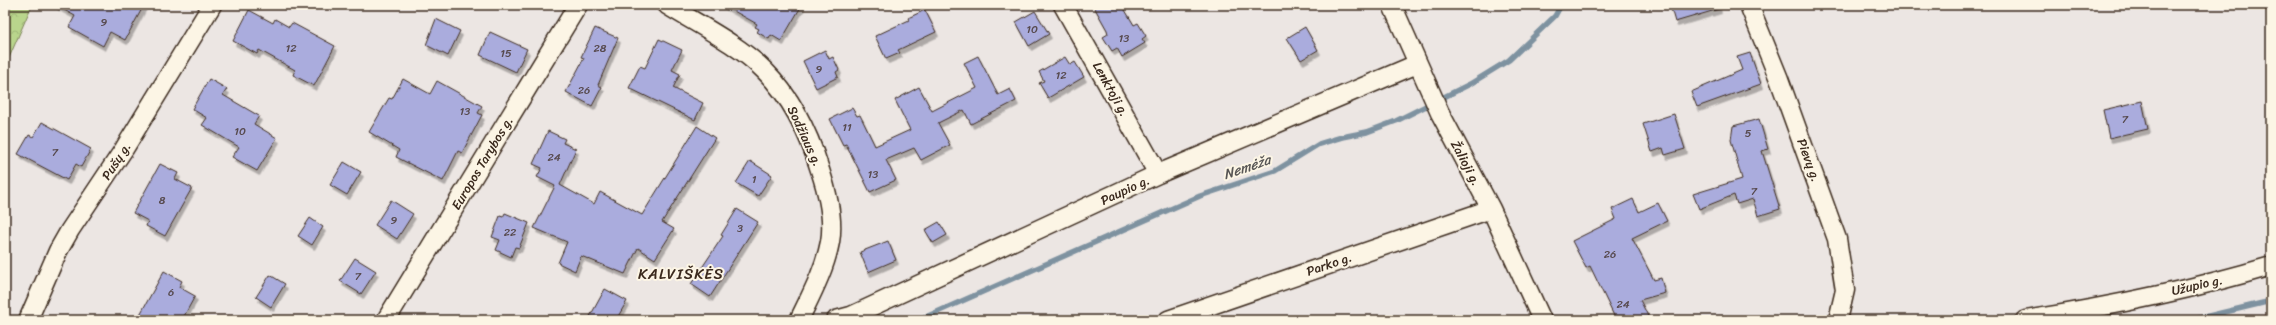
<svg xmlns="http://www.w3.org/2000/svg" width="2276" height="325" font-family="Sriracha,sans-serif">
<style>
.forest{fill:url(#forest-crowns);stroke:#7a8055}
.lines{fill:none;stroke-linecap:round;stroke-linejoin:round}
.stream{stroke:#7e92a0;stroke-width:5.5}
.building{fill:#aaacdd;stroke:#3b2a1e;filter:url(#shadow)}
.minor-casing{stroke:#3b2a1e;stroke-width:21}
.minor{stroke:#fcf5e5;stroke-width:18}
.labels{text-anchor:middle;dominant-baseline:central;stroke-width:4;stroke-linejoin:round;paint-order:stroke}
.number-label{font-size:11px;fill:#574a4e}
.street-label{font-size:13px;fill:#3b2a1e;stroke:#fcf5e5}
.water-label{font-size:14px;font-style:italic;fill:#575554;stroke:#fcf5e5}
.quarter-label{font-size:15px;letter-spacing:1px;fill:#3b2a1e;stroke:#fcf5e5}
</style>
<defs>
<pattern id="forest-crowns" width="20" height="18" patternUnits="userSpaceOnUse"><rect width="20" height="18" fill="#b9d58c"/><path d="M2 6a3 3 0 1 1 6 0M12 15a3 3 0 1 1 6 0" fill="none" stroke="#a0b778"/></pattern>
<filter id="shadow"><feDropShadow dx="2.5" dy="4.5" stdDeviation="0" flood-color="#0004"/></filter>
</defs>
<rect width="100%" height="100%" fill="#ece6e3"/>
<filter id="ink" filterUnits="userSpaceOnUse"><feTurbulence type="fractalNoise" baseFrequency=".025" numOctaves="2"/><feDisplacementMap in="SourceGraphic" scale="8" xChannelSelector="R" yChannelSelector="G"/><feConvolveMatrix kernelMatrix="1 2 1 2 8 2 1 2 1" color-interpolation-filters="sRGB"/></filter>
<g filter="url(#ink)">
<path class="forest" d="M5,5H32L5,67Z"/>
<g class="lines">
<path class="stream" d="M919,320L1200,196L1275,171L1319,144L1342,137L1367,132L1396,121L1470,84L1509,60L1555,16L1561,5
M2192,320L2271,301"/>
</g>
<path class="building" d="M55,5H144L125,40L110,32L103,46L69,27L75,16Z
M723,5H802L781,41L771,35L769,39L757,32L759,29L755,27L757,24Z
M1093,5H1122L1134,25L1138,23L1146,36L1142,39L1145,43L1122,57L1117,48L1112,51L1103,37L1108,34L1107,30Z
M1670,5H1718L1719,9L1675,22Z
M249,10L273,23L275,19L289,27L292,23L335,46L314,86L293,75L295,70L259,50L257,54L233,41Z
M925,10L936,32L898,50L900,53L886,59L875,36L909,20L908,18Z
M1035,11L1049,34L1029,46L1016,22Z
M436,19L460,31L448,56L426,45Z
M1305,27L1318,50L1301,60L1287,38Z
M595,28L618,38L598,85L602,87L592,106L566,92L584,58L581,57Z
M490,32L527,49L516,72L480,55Z
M659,39L682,50L672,70L680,74L673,88L703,103L695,120L629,88L640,66L645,68Z
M825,50L829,59L833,57L839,70L836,72L838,77L816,88L803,61Z
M1750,53L1761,84L1697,107L1691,92L1742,70L1737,57Z
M978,56L998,95L1010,89L1016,101L971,124L964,110L938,123L950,145L921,160L914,148L886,160L896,180L870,192L846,144L843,145L830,119L852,108L857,116L860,115L875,146L910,130L895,100L919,87L932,111L977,88L964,63Z
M1065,57L1070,65L1075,62L1084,77L1048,98L1039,83L1044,81L1039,72Z
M209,79L227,89L223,95L259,116L254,124L277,138L257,171L232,157L239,147L202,125L207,118L192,109Z
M403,79L430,94L437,81L482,106L478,113L482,115L462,153L458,151L443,181L396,157L399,150L369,132L389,98L392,99Z
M2142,101L2148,129L2109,138L2103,110Z
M1674,114L1685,149L1665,155L1663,148L1652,152L1643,124Z
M1759,119L1768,149L1762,151L1780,209L1758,216L1753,199L1737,204L1734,195L1699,209L1693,194L1742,179L1731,140L1733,126Z
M42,122L91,149L81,167L76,164L67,180L18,154L29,135L33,137Z
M697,126L715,138L662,222L674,229L655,259L638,248L625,274L581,256L575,271L558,263L567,242L534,228L555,186L537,177L542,168L533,164L548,131L565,139L563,143L576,149L560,185L594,204L600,192L642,215Z
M750,161L772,175L758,196L736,183Z
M344,162L361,172L347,195L330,185Z
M160,164L178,173L175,179L192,188L165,236L146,226L148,221L133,213Z
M1633,199L1639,212L1658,203L1667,221L1632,238L1654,280L1661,278L1665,293L1640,300L1650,320H1616L1590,266L1586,268L1572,241L1616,219L1612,209Z
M391,200L413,214L397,239L375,225Z
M737,209L758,222L710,297L691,284L723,236L721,235Z
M505,213L529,223L519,248L515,247L511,257L496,250L500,240L492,237L500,216L503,217Z
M310,218L323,227L312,245L298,236Z
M939,222L947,235L933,243L925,230Z
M888,241L896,260L868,272L860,252Z
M355,258L376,271L361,294L340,281Z
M164,271L182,281L179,287L195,296L182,320H137Z
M270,275L285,284L271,307L256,297Z
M605,289L627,301L616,320H588Z"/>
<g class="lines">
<g class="minor-casing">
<path id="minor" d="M667,5C699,25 738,44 765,71C792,98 809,134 820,170C827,191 834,220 830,242C825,269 811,295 799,320
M1063,5L1158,174
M1392,5L1440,113L1491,209L1542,320
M1749,5L1779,79L1837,239L1845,290L1838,320
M28,320L58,251L70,230L124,149L212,5
M386,320L578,5
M836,320L851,316L1158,174L1417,64
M1168,320L1491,209
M2025,320C2108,307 2191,290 2271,266"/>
</g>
<use href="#minor" class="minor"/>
</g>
</g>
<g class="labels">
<g class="number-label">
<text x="104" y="22">9</text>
<text x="1032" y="29">10</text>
<text x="1124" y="38">13</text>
<text x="291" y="48">12</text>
<text x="600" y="48">28</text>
<text x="506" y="53">15</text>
<text x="819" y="69">9</text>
<text x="1061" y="75">12</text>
<text x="584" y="90">26</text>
<text x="465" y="111">13</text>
<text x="2125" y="119">7</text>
<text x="847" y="127">11</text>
<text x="240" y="131">10</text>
<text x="1748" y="133">5</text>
<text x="55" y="152">7</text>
<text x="554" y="157">24</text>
<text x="873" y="174">13</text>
<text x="754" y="179">1</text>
<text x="1754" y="191">7</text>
<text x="162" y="200">8</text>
<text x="394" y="220">9</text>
<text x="740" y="228">3</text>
<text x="510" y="232">22</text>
<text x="1610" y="254">26</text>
<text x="358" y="276">7</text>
<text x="171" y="292">6</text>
<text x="1623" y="304">24</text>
</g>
<g class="street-label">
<text transform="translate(1111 89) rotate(61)">Lenktoji g.</text>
<text transform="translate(805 136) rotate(65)">Sodžiaus g.</text>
<text transform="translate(1809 160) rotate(70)">Pievų g.</text>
<text transform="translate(116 161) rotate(-57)">Pušų g.</text>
<text transform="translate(482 163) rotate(-59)">Europos Tarybos g.</text>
<text transform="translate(1466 163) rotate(62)">Žalioji g.</text>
<text transform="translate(1125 190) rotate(-25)">Paupio g.</text>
<text transform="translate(1329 264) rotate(-19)">Parko g.</text>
<text transform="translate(2197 285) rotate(-13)">Užupio g.</text>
</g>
<g class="water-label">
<text transform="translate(1247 167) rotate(-19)">Nemėža</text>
</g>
<g class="quarter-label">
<text x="681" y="274">KALVIŠKĖS</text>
</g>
</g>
<rect width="2276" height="325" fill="none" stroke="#fcf5e5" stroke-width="20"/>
<rect x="10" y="10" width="2256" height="305" fill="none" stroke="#3b2a1e" stroke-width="1.5" filter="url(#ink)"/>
</svg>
